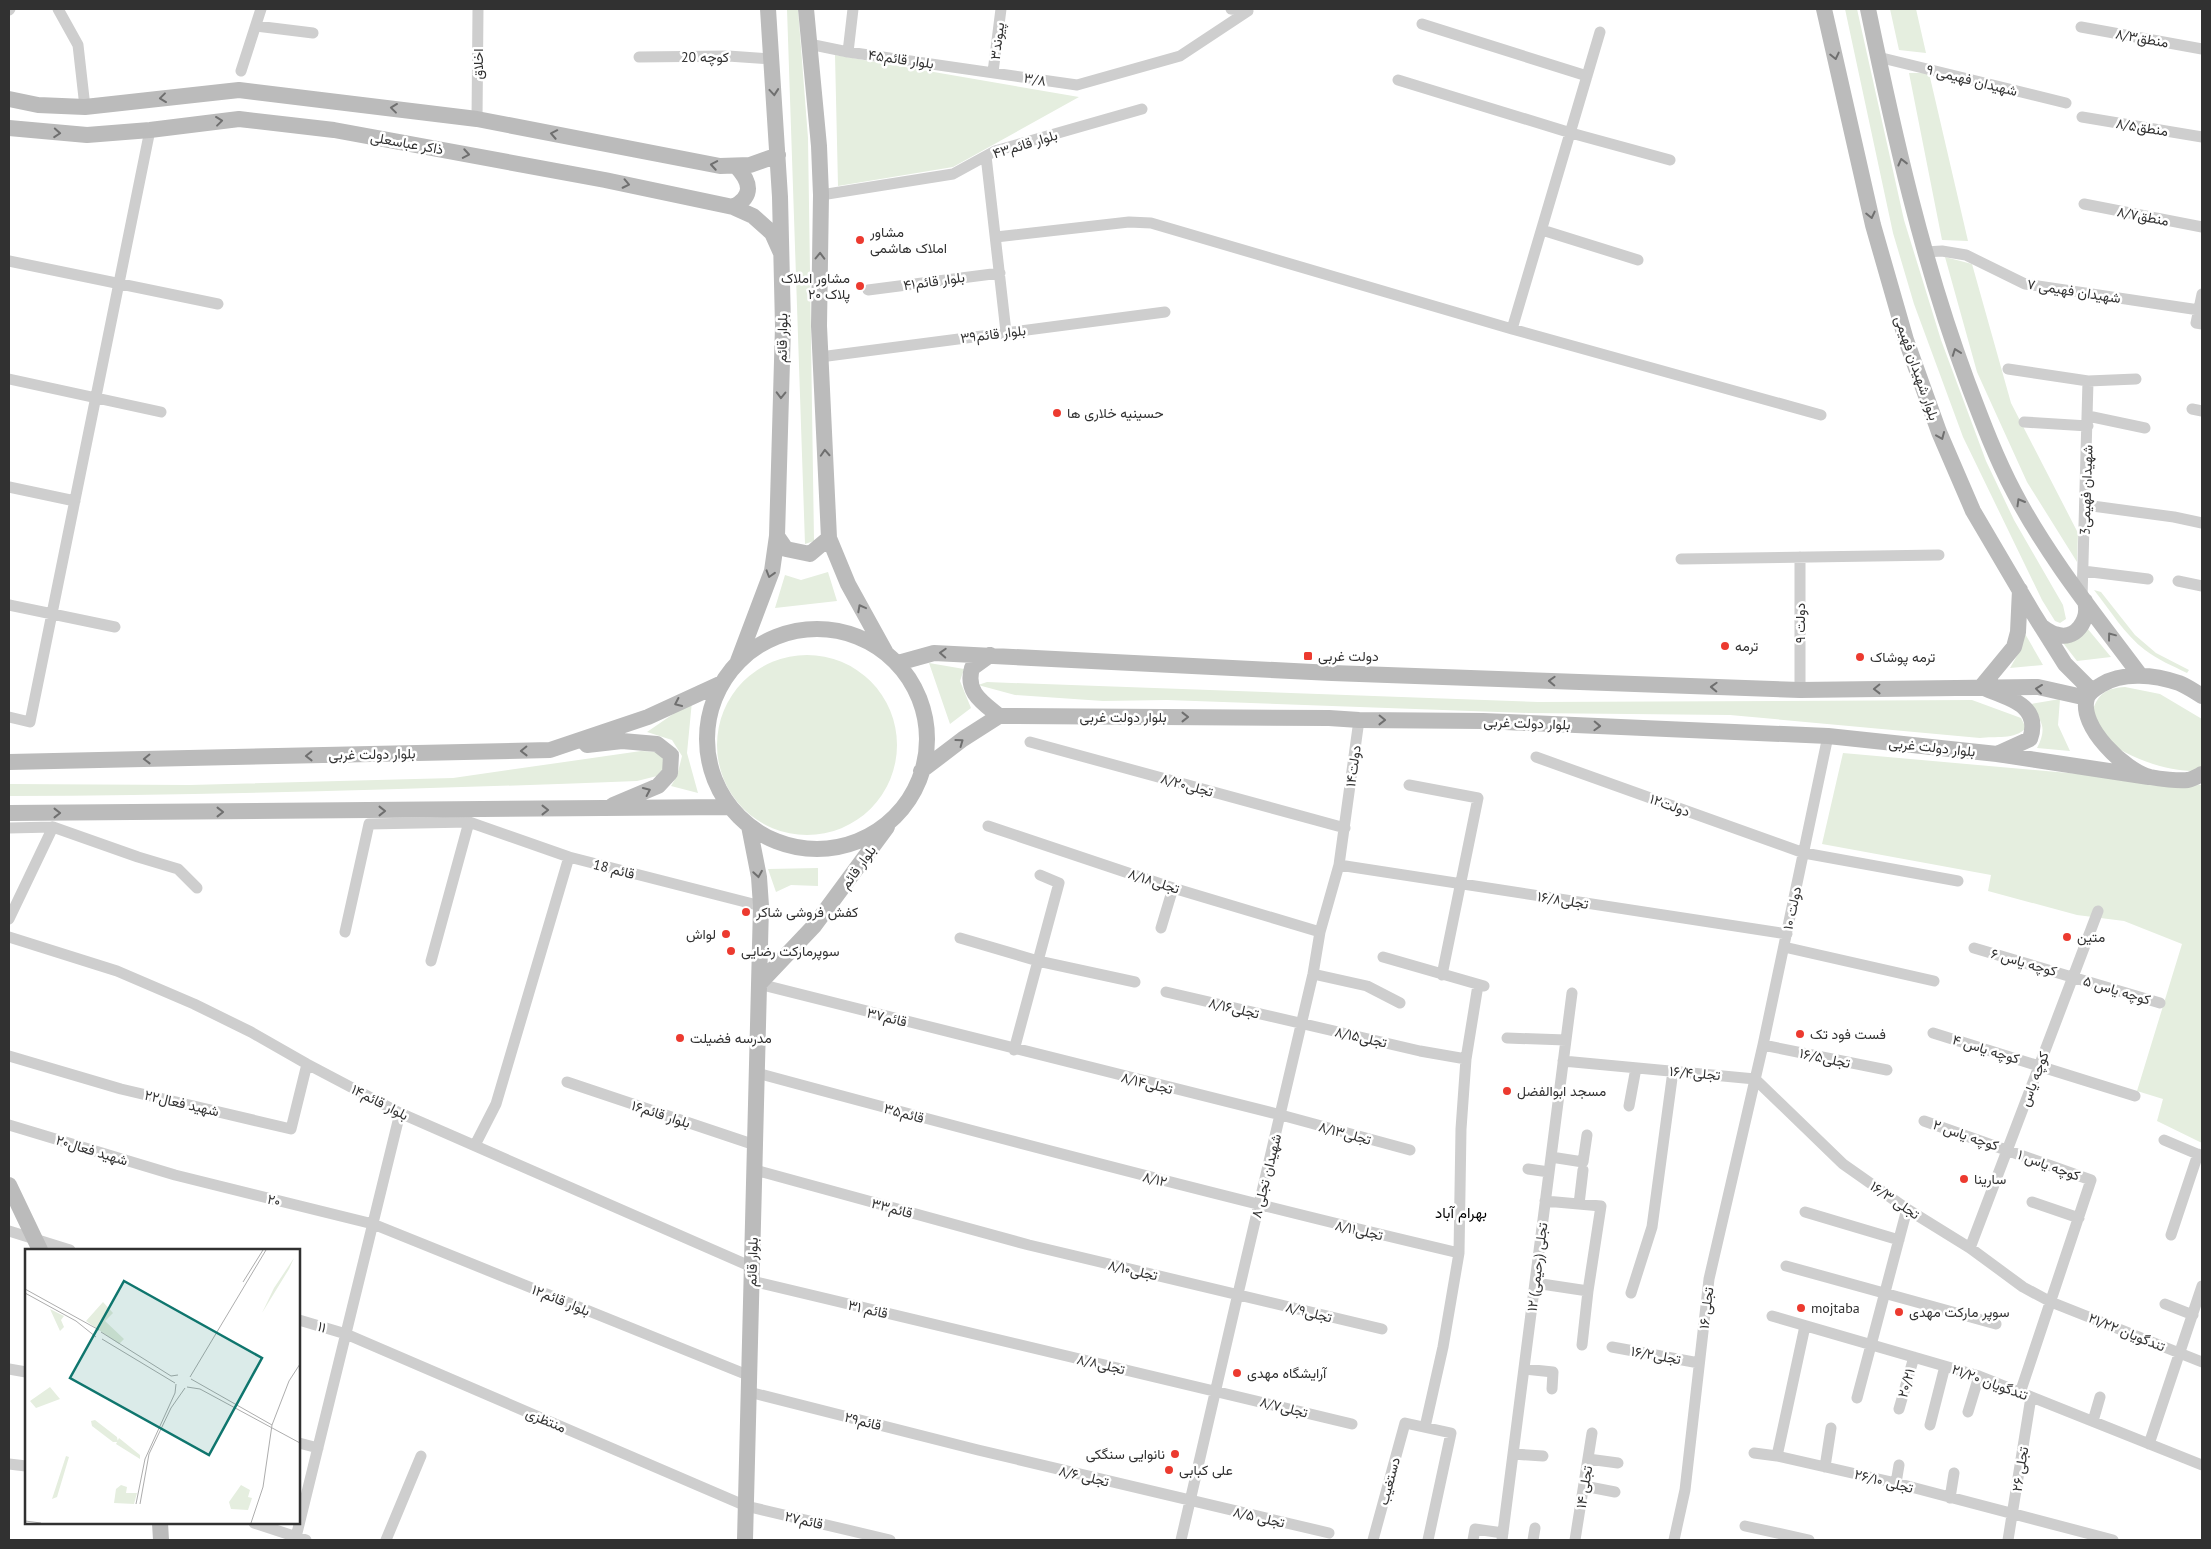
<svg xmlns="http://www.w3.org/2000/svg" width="2211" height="1549" font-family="'PT Sans',Vazirmatn,sans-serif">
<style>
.green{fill:#e5eedf}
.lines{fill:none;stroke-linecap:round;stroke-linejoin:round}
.street{stroke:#cecece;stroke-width:11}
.secondary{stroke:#bbb;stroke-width:16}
.oneway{stroke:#6f6f6f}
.poi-dot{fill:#ec3a2f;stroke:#fff;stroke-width:2}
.labels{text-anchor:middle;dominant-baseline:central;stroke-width:5;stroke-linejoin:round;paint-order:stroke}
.street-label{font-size:14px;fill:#313131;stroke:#fff}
.poi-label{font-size:14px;fill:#313131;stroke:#fff;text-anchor:start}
.neighbourhood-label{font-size:15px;fill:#000;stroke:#fff}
.inset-road{fill:none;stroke:#adadad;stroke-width:1}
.view{fill:#0f766e;fill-opacity:0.15;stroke:#0f766e;stroke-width:2.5}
.inset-edge{fill:none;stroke:#313131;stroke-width:2.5}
</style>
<rect width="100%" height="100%" fill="#fff"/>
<path class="green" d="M787,9H798L808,138L814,541L805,544Z
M1845,9H1857L1904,220L1941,340L1986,461L2014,520L2063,605L2066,619L2060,623L2055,621L2042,600L1963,437L1914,304L1893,233Z
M1890,9H1916L1926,53L1899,50Z
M835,55L1079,97L953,167L838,186Z
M1909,73H1929L1968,241L1942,240Z
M1945,257L1972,264L2011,403L2078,533L2077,562L2027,482L1977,372Z
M828,572L837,601L775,608L785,575L801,580Z
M2094,590L2101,592L2135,635L2156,653L2189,670L2187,673C2173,666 2158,660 2145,650C2125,635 2110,610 2094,590Z
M2087,628L2111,657L2077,661L2063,643Z
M2024,632L2043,665L2010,668L2018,654Z
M717 745a90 90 0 1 1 180 0a90 90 0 1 1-180 0Z
M929,663L964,669L960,681L971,708L950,724Z
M987,682L1538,702L1972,700L2021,718L2026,728C2015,740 1995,736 1980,738L1730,715L1529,713L1167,700L1103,701L1015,695L978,685Z
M2125,687L2160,694L2202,719V770C2177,775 2124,758 2105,738C2099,732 2096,718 2093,710C2098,693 2108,688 2125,687Z
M2060,699L2058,725L2070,751L2037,748C2048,727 2042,718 2025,705Z
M692,701L687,753L698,793L671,786L677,776L682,756L672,740L647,732Z
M641,751L656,752L663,756L664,768L657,776L637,781C427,789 218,795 9,796V784L190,785L453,778Z
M1843,753L2202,785V1143L2157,1121L2163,1099L2137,1091L2182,944L2124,921L2077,915L1988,891L1991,875L1822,844Z
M818,868V886L791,885L776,892L768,869Z"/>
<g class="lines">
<path class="street" d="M58,9L78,45L85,107
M1231,9L1248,11
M9,10L10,9
M1422,24L1587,76
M256,26L313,33
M2081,27L2202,49
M809,44L848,52L1077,85L1180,56L1248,11
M848,52L853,9
M639,57L728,56L772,59
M1878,57L2066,103
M241,71L261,9
M993,72L1001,9
M1398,80L1571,133L1670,160
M2082,117L2202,137
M477,119L478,9
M986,156L1006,332
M821,195L953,174L995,151L1142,109
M2084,204L2202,227
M1542,230L1638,260
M996,237L1129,222L1151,223L1512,329L1821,415
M1925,252L1942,251L1966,255L2025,284L2199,310
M9,261L218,304
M868,290L1000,273
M2202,294L2196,323L2202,324
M1512,329L1600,32
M820,357L1165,312
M2008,369L2088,381L2136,379
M9,379L161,412
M2192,409L2202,411
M2088,416L2145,428
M2024,422L2088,426
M9,487L75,501
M2085,505L2174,517L2202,523
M1681,559L1939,555
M2083,571L2148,579
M2178,581L2202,586
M2082,598L2088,381
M9,605L115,627
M1800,690V557
M9,717L30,722L150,130
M1030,742L1345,828
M1536,757L1804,853L1958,881
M1409,785L1478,798L1442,975
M988,826L1173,888L1320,932
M9,828L53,827
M1339,865L1787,934
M9,919L53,827L138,857L178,869L197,888
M1161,928L1173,888
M345,932L369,824L469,822L569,857L761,906
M9,937L117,971L194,1004L251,1032L307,1064L400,1113L752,1267
M960,938L1038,961L1135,982
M1784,947L1934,981
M1974,948L2160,1003
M1383,957L1484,986
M431,961L469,822
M1313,974L1367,986L1400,1003
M759,984L1281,1115L1410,1150
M1166,992L1420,1051L1466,1059
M1933,1033L2135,1096
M1507,1038L1566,1040
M1763,1045L1887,1070
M1014,1050L1059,883L1040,875
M9,1056L121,1089L291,1129L307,1064
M1563,1061L1755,1079
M757,1073C990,1136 1224,1198 1459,1253
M1755,1079L1843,1164L1907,1209L1970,1248L2023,1287L2051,1302L2202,1362
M567,1082L755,1145
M1629,1106L1636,1068
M1924,1121L2091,1180L2020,1393
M9,1125L175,1175L373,1224L750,1376
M2164,1140L2202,1156
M475,1145L496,1104L569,857
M1551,1157L1583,1162L1587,1135
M1528,1169L1549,1172
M755,1170L1029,1245L1382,1329
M1545,1201L1601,1206L1588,1291L1582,1345
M2032,1202L2079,1218
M1579,1204L1583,1170
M1805,1212L1899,1240
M9,1231L70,1250
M2171,1235L2198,1154
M1970,1248L2098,911
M1786,1266L1996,1324
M752,1281L1352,1424
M1535,1283L1588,1291
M1631,1293L1652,1227L1673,1071
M2165,1304L2193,1315
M1772,1316L1979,1376L2202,1465
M299,1320L346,1334L746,1506L890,1540
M1612,1347L1699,1363
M9,1369L26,1372
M1524,1369L1553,1372L1552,1389
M749,1392L978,1450L1329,1533
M1857,1398L1907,1209
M1899,1409L1914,1357
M1968,1412L1979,1376
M2093,1421L2100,1397
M1930,1425L1945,1366
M1425,1427L1443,1347L1459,1253L1461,1129L1466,1059L1478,985
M299,1443L318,1448
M2149,1444L2202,1286
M1754,1453L1777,1456L1896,1483L2113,1540
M1513,1454L1543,1456
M1777,1456L1805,1326
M1588,1459L1618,1463
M9,1464L26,1466
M1825,1467L1831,1428
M1896,1483L1899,1465
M1584,1486L1615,1492
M1950,1498L1954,1473
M254,1523L306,1540
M1745,1526L1809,1540
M296,1537L400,1113
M386,1540L421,1456
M1181,1540C1224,1351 1269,1163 1313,974L1320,932L1339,865L1359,720
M1373,1540L1405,1423L1451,1433L1428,1540
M1473,1540L1475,1529L1503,1533
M1502,1540L1572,993
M1533,1540L1535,1528
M1575,1540L1592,1433
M1674,1540L1685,1490L1709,1279L1763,1045L1828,736
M2008,1540L2031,1397"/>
<path class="secondary" d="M806,9L819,146L821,195L819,326L829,538L848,584L885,651
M1824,9L1873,225L1906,340L1939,432L1973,511L2033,613L2065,664L2092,691
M1868,9C1894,134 1922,260 1967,381C1981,418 1995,456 2014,492C2048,557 2096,616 2140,675
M9,99L38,105L85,107L239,90L477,119L720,166L750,165L778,155
M9,128L87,135L150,130L239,119L334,130L605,180L733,207L753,216L772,233L781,253
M733,207C754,196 751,182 736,166
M777,536L786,549L810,554L829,538
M2041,626C2045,629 2050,633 2055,634C2076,642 2090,619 2085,601
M707 739a110 110 0 1 1 220 0a110 110 0 1 1-220 0Z
M990,655L972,668C965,692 982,702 999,716
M738,661L772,571L777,536L783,326L780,197L768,9
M898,663L934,653L1332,673L1800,690L2038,687L2087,698
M2202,696C2195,692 2187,686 2179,683C2155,675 2123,671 2101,685C2096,688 2089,692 2087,698C2078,726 2125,771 2150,777C2160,779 2178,781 2188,780C2193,779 2198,776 2202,774
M587,745L622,741L657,744L671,755L670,773L658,786L613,805
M1997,754L2030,739C2042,704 2007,698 1981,687L2014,647L2018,632L2020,590
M9,762L550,750L648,717L722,683
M921,771L963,739L999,716L1329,718L1359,720L1483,721L1828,736L1997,754L2149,777
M9,813L730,807
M759,984L814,926L887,827
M9,1185L40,1250
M160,1523L161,1540
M745,1540L761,906L759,877L749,826"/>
</g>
<defs><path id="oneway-chevron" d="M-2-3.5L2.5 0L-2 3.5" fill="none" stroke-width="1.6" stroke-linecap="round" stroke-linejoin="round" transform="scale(1.25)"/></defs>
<g class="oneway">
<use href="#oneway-chevron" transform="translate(1835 56) rotate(77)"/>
<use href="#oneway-chevron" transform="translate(774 92) rotate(85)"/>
<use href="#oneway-chevron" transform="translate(163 98) rotate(173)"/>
<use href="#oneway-chevron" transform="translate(394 108) rotate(-173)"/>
<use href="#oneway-chevron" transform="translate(219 121) rotate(-7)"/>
<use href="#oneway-chevron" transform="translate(57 133) rotate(4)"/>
<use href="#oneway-chevron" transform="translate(554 134) rotate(-169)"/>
<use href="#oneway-chevron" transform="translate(466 154) rotate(10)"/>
<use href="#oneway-chevron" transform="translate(1902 162) rotate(-104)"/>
<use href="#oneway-chevron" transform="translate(714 165) rotate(-170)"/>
<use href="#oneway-chevron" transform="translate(626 184) rotate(12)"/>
<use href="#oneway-chevron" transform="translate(1871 215) rotate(77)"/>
<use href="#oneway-chevron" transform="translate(820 256) rotate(-89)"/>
<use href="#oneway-chevron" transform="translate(1956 352) rotate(-110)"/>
<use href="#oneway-chevron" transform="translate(781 395) rotate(91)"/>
<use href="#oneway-chevron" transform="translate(1941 436) rotate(67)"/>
<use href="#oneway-chevron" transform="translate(825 453) rotate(-93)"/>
<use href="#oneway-chevron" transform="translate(2020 502) rotate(-120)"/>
<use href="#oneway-chevron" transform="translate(770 574) rotate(107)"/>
<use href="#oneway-chevron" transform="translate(861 608) rotate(-118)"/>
<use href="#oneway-chevron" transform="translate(2111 636) rotate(-127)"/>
<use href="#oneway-chevron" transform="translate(943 653) rotate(-177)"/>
<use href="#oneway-chevron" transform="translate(1552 681) rotate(-178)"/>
<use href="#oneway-chevron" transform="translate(1714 687) rotate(-178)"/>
<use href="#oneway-chevron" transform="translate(1877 689) rotate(179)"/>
<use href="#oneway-chevron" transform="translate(2039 689) rotate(-173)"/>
<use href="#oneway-chevron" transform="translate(678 703) rotate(155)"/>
<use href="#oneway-chevron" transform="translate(1185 717)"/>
<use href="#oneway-chevron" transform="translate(1382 720) rotate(1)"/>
<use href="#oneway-chevron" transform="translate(1597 726) rotate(2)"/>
<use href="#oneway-chevron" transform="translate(960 742) rotate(-36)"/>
<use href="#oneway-chevron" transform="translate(524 751) rotate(179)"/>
<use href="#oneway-chevron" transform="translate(309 756) rotate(179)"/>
<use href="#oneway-chevron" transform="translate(147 759) rotate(179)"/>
<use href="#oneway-chevron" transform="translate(647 791) rotate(-25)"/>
<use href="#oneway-chevron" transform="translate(545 810)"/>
<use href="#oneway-chevron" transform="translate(382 811)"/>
<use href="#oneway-chevron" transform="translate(220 812)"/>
<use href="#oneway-chevron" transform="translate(57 813)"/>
<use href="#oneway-chevron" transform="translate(758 874) rotate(81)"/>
</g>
<g class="poi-dot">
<circle cx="860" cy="240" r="5"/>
<circle cx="860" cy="286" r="5"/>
<circle cx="1057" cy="413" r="5"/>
<circle cx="1725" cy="646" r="5"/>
<rect x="1303" y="651" width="10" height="10" rx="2.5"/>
<circle cx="1860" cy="657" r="5"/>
<circle cx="746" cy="912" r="5"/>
<circle cx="726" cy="934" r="5"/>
<circle cx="2067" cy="937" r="5"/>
<circle cx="731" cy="951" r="5"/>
<circle cx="1800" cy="1034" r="5"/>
<circle cx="680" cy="1038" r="5"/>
<circle cx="1507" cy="1091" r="5"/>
<circle cx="1964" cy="1179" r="5"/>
<circle cx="1801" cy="1308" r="5"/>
<circle cx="1899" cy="1312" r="5"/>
<circle cx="1237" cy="1373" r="5"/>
<circle cx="1175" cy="1454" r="5"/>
<circle cx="1169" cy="1470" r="5"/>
</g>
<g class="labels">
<g class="street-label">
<text transform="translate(2142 38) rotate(10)">منطق۸/۳</text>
<text transform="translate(997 41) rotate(-83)">پیوند۳</text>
<text x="705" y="57">کوچه 20</text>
<text transform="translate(901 59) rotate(8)">بلوار قائم۴۵</text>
<text transform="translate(478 64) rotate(-90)">اخلاق</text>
<text transform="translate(1035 79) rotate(9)">۳/۸</text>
<text transform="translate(1972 80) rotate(14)">شهیدان فهیمی ۹</text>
<text transform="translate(2142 127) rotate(9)">منطق۸/۵</text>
<text transform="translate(407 143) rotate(10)">ذاکر عباسعلی</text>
<text transform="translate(1025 144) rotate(-17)">بلوار قائم۴۳</text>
<text transform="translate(2143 216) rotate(11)">منطق۸/۷</text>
<text transform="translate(934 281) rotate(-8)">بلوار قائم۴۱</text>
<text transform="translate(2074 291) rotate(9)">شهیدان فهیمی ۷</text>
<text transform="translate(993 334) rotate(-7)">بلوار قائم۳۹</text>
<text transform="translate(782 338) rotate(-89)">بلوار قائم</text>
<text transform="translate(1917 368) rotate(71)">بلوار شهیدان فهیمی</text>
<text transform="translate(2086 490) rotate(-88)">3شهیدان فهیمی</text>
<text transform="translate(1800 623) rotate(-90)">۹ دولت</text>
<text x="1123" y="717">بلوار دولت غربی</text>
<text transform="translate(1527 723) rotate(2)">بلوار دولت غربی</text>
<text transform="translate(1932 747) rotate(6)">بلوار دولت غربی</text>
<text transform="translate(372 754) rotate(-1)">بلوار دولت غربی</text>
<text transform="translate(1353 766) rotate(-82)">۱۴دولت</text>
<text transform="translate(1187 785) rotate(15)">تجلی۸/۲۰</text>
<text transform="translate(1670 805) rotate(20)">۱۲دولت</text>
<text transform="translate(858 867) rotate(-54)">بلوار قائم</text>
<text transform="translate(614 869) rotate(14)">18 قائم</text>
<text transform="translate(1154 881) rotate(18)">تجلی۸/۱۸</text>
<text transform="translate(1563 900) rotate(9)">تجلی۱۶/۸</text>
<text transform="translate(1792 908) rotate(-78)">۱۰ دولت</text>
<text transform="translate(2024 962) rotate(16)">کوچه یاس ۶</text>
<text transform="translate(2117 990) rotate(17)">کوچه یاس ۵</text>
<text transform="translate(1234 1008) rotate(13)">تجلی۸/۱۶</text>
<text transform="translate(887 1017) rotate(14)">قائم۳۷</text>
<text transform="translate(1361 1037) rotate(13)">تجلی۸/۱۵</text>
<text transform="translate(1986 1049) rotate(17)">کوچه یاس ۴</text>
<text transform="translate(1825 1058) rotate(12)">تجلی۱۶/۵</text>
<text transform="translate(1695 1073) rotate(5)">تجلی۱۶/۴</text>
<text transform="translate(2034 1079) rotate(-69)">کوچه یاس</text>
<text transform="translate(1147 1083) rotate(14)">تجلی۸‌/۱۴</text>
<text transform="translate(380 1102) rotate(27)">بلوار قائم۱۴</text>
<text transform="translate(182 1103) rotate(13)">شهید فعال۲۲</text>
<text transform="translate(904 1113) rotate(15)">قائم۳۵</text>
<text transform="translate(661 1114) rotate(18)">بلوار قائم۱۶</text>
<text transform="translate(1345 1133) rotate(15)">تجلی۸/۱۳</text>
<text transform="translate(1966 1135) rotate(19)">کوچه یاس ۲</text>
<text transform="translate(92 1150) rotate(17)">شهید فعال۲۰</text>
<text transform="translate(2049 1165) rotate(20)">کوچه یاس ۱</text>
<text transform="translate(1266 1176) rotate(-76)">شهیدان تجلی ۸</text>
<text transform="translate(1155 1179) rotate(14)">۸/۱۲</text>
<text transform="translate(274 1200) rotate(14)">۲۰</text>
<text transform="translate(1895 1200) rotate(34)">۱۶/۳ تجلی</text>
<text transform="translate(892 1208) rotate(15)">قائم۳۳</text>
<text transform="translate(1359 1230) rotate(13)">تجلی۸/۱۱</text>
<text transform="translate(752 1262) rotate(-88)">بلوار قائم</text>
<text transform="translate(1537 1267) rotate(-83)">۱۲ تجلی (رحیمی)</text>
<text transform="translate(1133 1270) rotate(13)">تجلی۸/۱۰</text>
<text transform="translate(561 1300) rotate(22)">بلوار قائم۱۲</text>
<text transform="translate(1706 1308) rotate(-83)">۱۶ تجلی</text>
<text transform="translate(868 1309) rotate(13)">قائم ۳۱</text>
<text transform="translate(1309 1312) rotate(14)">تجلی۸/۹</text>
<text transform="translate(322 1327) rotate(17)">۱۱</text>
<text transform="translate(2127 1332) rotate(22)">۲۱/۲۲ تندگویان</text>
<text transform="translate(1656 1355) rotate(10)">تجلی۱۶/۲</text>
<text transform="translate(1101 1364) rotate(13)">تجلی۸/۸</text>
<text transform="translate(1990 1382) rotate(20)">۲۱/۲۰ تندگویان</text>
<text transform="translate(1906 1383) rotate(-74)">۲۰/۲۱</text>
<text transform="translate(1284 1407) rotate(14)">تجلی۸/۷</text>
<text transform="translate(546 1420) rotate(23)">منتظزی</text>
<text transform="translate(863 1421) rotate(14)">قائم۲۹</text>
<text transform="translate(2020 1469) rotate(-81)">۲۶ تجلی</text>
<text transform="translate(1084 1476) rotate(13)">تجلی ۸/۶</text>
<text transform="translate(1389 1481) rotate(-75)">دستغیب</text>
<text transform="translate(1884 1481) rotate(14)">۲۶/۱۰ تجلی</text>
<text transform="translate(1584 1487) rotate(-81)">تجلی ۱۴</text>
<text transform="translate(1259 1517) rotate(13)">تجلی ۸/۵</text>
<text transform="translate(804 1520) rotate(13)">قائم۲۷</text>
</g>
<g class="poi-label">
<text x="870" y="232">مشاور<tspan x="870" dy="16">املاک هاشمی</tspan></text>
<text x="850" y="278" text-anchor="end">مشاور املاک<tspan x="850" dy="16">پلاک ۲۰</tspan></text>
<text x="1067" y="413">حسینیه خلاری ها</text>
<text x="1735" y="646">ترمه</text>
<text x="1318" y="656">دولت غربی</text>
<text x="1870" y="657">ترمه پوشاک</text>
<text x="756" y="912">کفش فروشی شاکر</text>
<text x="716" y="934" text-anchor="end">لواش</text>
<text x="2077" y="937">متین</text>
<text x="741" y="951">سوپرمارکت رضایی</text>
<text x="1810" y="1034">فست فود تک</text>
<text x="690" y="1038">مدرسه فضیلت</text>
<text x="1517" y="1091">مسجد ابوالفضل</text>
<text x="1974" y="1179">سارینا</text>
<text x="1811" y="1308">mojtaba</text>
<text x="1909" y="1312">سوپر مارکت مهدی</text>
<text x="1247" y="1373">آرایشگاه مهدی</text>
<text x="1165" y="1454" text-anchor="end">نانوایی سنگکی</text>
<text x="1179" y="1470">علی کبابی</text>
</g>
<g class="neighbourhood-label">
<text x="1461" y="1212">بهرام آباد</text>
</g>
</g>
<g transform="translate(25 1249)">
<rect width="275" height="275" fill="#fff"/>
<path d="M269,9L264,20L237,64L249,39ZM78,53L88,64L80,72L99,90L94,95L61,72ZM25,60L39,67L36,71L39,78L35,82ZM25,138L35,150L11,159L5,152ZM70,171L92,188L93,193H88L67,177L66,172ZM94,189L115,206V210L91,195ZM41,207L44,208L32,248L27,250ZM96,236L102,238L101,244H112L109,255L89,254L91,240ZM216,236L225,241L223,248L227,249L223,261L206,260L204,253Z" fill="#e5eedf"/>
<path class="inset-road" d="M218,33L238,1M0,40L74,81M0,44L51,72L71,88M76,83L146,127L153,126M77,90L150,134M165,128L241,1M166,130L247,176M162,138L175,140L275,194M111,255L120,210L150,144L151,135M115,255L124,205L146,159L160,139M0,272L16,274M226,274L238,238L247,176L264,132L275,115"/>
<path class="view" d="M99,32L237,109L184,206L45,129Z"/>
<rect width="275" height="275" class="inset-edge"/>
</g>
<rect width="2211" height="1549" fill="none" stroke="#313131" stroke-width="20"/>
</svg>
